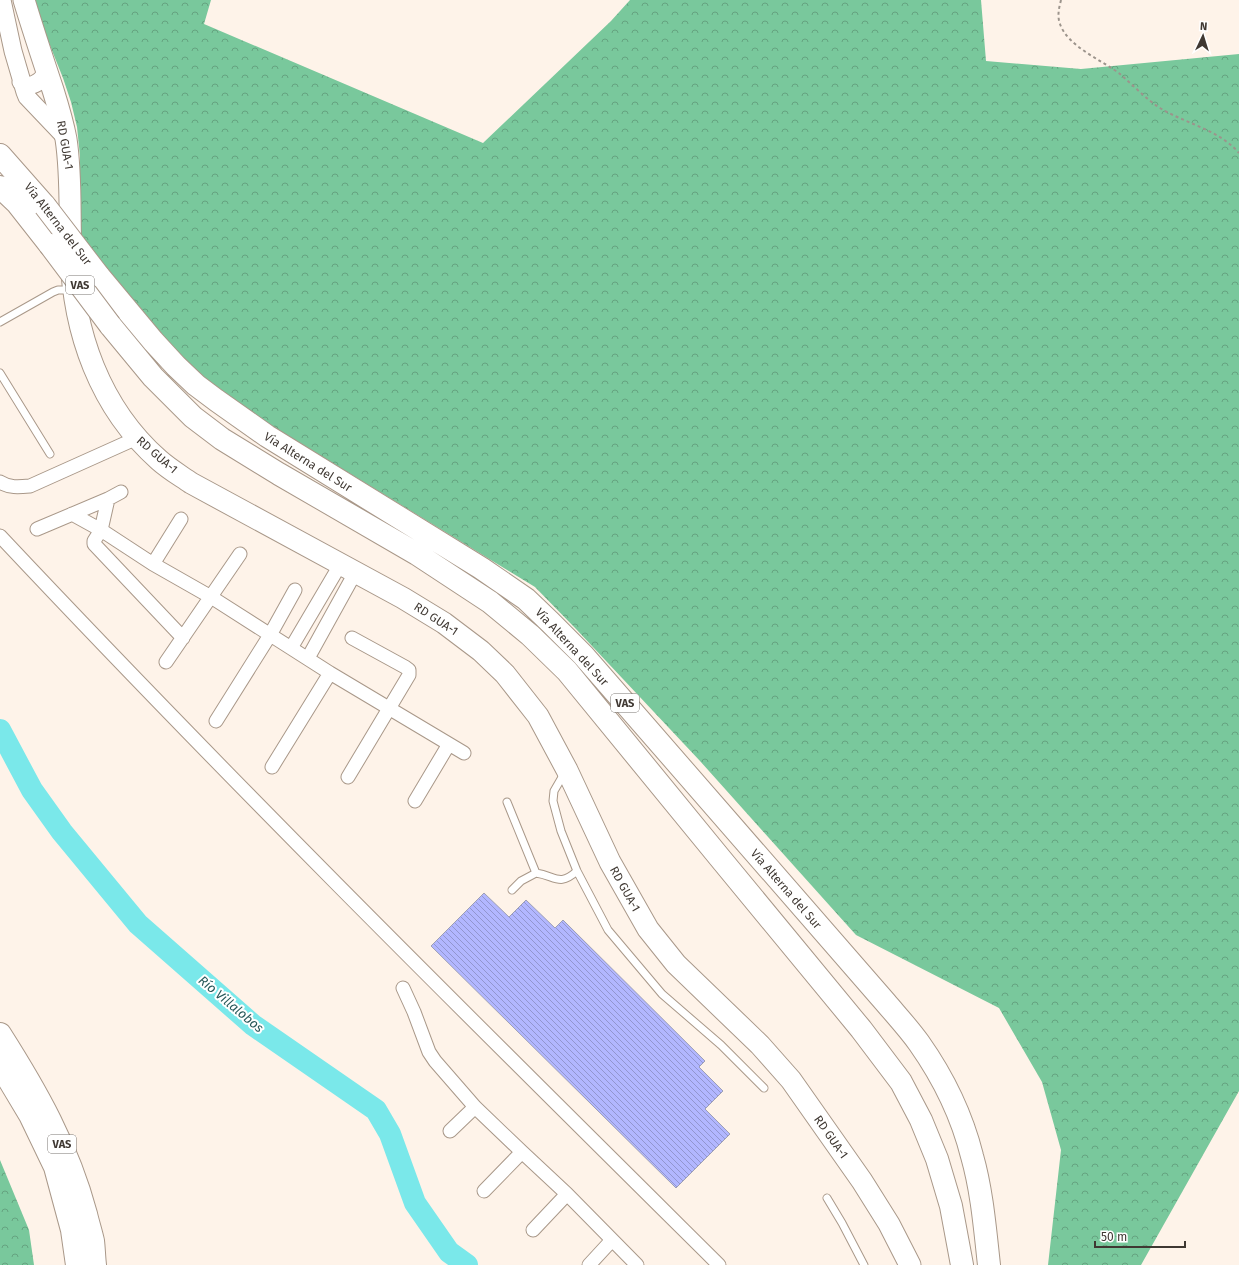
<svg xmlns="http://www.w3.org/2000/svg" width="1239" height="1265" font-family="'Fira Sans',sans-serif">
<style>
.forest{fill:url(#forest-crowns)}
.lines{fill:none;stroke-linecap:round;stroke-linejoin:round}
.river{stroke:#7ae8ea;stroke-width:22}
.building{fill:url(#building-back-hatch);stroke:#9ea0b4}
.service-casing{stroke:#a99889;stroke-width:9}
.minor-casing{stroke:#a99889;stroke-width:15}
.tertiary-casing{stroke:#a99889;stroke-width:19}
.primary-casing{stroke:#a99889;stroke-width:23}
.trunk-casing{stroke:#a99889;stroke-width:24}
.path{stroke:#9c948c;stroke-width:2;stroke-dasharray:3 3;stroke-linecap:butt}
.service{stroke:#fff;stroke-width:7}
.minor{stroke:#fff;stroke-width:13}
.tertiary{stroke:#fff;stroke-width:17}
.primary{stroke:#fff;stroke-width:21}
.trunk{stroke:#fff;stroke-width:22}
.trunk-bridge-casing{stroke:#a99889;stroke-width:24;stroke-linecap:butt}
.trunk-bridge{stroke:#fff;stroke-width:22}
.labels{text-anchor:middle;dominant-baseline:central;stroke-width:4;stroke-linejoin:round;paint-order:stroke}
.shield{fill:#fff;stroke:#797470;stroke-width:1}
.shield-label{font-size:11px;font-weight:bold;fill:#3f3832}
.street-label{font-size:12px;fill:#3f3832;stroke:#fff}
.water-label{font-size:13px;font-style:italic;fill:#28595a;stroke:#fff}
</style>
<defs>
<pattern id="forest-crowns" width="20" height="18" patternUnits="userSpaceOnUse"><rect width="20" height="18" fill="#79c89c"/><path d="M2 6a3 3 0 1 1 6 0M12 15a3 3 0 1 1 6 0" fill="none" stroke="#65a380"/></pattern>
<pattern id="building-back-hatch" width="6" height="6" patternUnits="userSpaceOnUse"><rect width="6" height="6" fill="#b2b7ff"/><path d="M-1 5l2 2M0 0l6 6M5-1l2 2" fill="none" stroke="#9296cf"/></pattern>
</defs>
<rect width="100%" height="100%" fill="#fef3e9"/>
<path class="forest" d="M35,0H211L204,24L483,143L611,21L630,0H981L986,61L1081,69L1239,54V1091L1141,1265H1048L1061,1150L1042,1082L999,1008L856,935L700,761L576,629L535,587L272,426L202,377L160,333L80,235V156L77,127L71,102L63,78L45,33Z
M0,1160L29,1230L34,1265H0Z"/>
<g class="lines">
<path class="river" d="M0,730L32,790L62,832L138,924L253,1025L376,1110L390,1134L415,1203L449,1252L467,1265"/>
</g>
<path class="building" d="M484,893L509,917L526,900L555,928L563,920L705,1061L699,1067L723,1091L705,1109L730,1134L676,1188L431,946Z"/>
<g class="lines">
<g class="service-casing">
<path id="service" d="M0,322L53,292L58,290H72
M0,373L50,454
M565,772L554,791L553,801L561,831L577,871L608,930L662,994L721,1045L764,1088
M507,802L536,873
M512,890L521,881L536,873C556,876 559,887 577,871
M827,1198L842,1223L864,1265"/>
</g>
<g class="minor-casing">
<path id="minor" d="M0,482C9,488 19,487 30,486L137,438
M108,499L101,530L94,541V544L183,638
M72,514L101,530L153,564L211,597L330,673L464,753
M37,529L108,499L121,492
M0,536C234,785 477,1025 719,1265
M153,564L181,519
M291,648L340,565
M308,658L355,573
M166,662L240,554
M216,721L270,635L295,590
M272,767L330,673
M348,777L409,675V670L405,667L352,638
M415,801L449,744
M403,988L414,1012L429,1052L435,1061L475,1107L522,1152L567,1194L637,1265
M450,1131L475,1107
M484,1191L522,1152
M533,1230L567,1194
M589,1265L612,1240"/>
</g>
<g class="tertiary-casing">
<path id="tertiary" d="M2,0L13,51L25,92L27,97L66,138
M21,82L28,86C38,84 42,80 47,71"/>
</g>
<g class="primary-casing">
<path id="primary" d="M24,0C33,30 43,60 53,90C58,106 63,123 66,139C72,178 69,216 71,254C73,332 100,408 159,460C169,469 181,476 191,483L403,598L444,623L481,651L505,674L538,716L567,770L610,862L648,929L676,964L760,1045L791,1080L862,1181L889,1224L910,1265"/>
</g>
<g class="trunk-casing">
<path id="trunk" d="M0,155L45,206
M0,187L17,203L50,245
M98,275L153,341L176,366L196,385L216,400L267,436L481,568L526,599L550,622L583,655L886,1003C897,1016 909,1029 919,1043C943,1077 962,1116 972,1156C982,1191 985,1229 989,1265
M110,325L153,377L193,417L222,439L279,474L417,554L490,602L530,635L567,671L720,858L861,1029L901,1082L921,1120L937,1159L951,1206L962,1265
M0,1034C37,1092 68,1147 86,1214C88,1223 91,1232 93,1241C94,1249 94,1257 95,1265
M0,1065L30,1115L55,1167L72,1230L77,1265"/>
</g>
<path class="path" d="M1061,0C1059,8 1057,16 1060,24C1068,47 1102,60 1120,74C1133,85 1146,99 1160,108C1186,124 1218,129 1239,153"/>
<use href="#service" class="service"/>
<use href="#minor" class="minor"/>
<use href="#tertiary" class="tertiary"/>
<use href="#primary" class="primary"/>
<use href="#trunk" class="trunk"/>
<g class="trunk-bridge-casing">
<path id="trunk-bridge" d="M45,206L98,275
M50,245L110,325"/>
</g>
<use href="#trunk-bridge" class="trunk-bridge"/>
</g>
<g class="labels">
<g class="shield">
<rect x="66" y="276" width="28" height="18" rx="3"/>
<rect x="611" y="694" width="28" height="18" rx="3"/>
<rect x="48" y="1135" width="28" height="18" rx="3"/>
</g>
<g class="shield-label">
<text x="80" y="285">VAS</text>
<text x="625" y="703">VAS</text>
<text x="62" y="1144">VAS</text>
</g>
<g class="street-label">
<text transform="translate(65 145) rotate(80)">RD GUA-1</text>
<text transform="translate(58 224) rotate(52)">Vía Alterna del Sur</text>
<text transform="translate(157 455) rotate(41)">RD GUA-1</text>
<text transform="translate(308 462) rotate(32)">Vía Alterna del Sur</text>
<text transform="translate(436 619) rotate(33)">RD GUA-1</text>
<text transform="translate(572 647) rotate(47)">Vía Alterna del Sur</text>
<text transform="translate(625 889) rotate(61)">RD GUA-1</text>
<text transform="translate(786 889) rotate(49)">Vía Alterna del Sur</text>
<text transform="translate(831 1137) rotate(55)">RD GUA-1</text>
</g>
<g class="water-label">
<text transform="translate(231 1004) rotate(40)">Río Villalobos</text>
</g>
</g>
<g transform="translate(1203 36) rotate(4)" stroke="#ffffff" stroke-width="3" paint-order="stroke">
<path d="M0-3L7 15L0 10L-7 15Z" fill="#3f3832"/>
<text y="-6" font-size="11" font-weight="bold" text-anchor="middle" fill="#3f3832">N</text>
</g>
<path d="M1095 1241v6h90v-6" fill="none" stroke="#3f3832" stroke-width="2"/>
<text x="1101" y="1241" font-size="12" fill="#3f3832" stroke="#ffffff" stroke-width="3" paint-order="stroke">50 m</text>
</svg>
